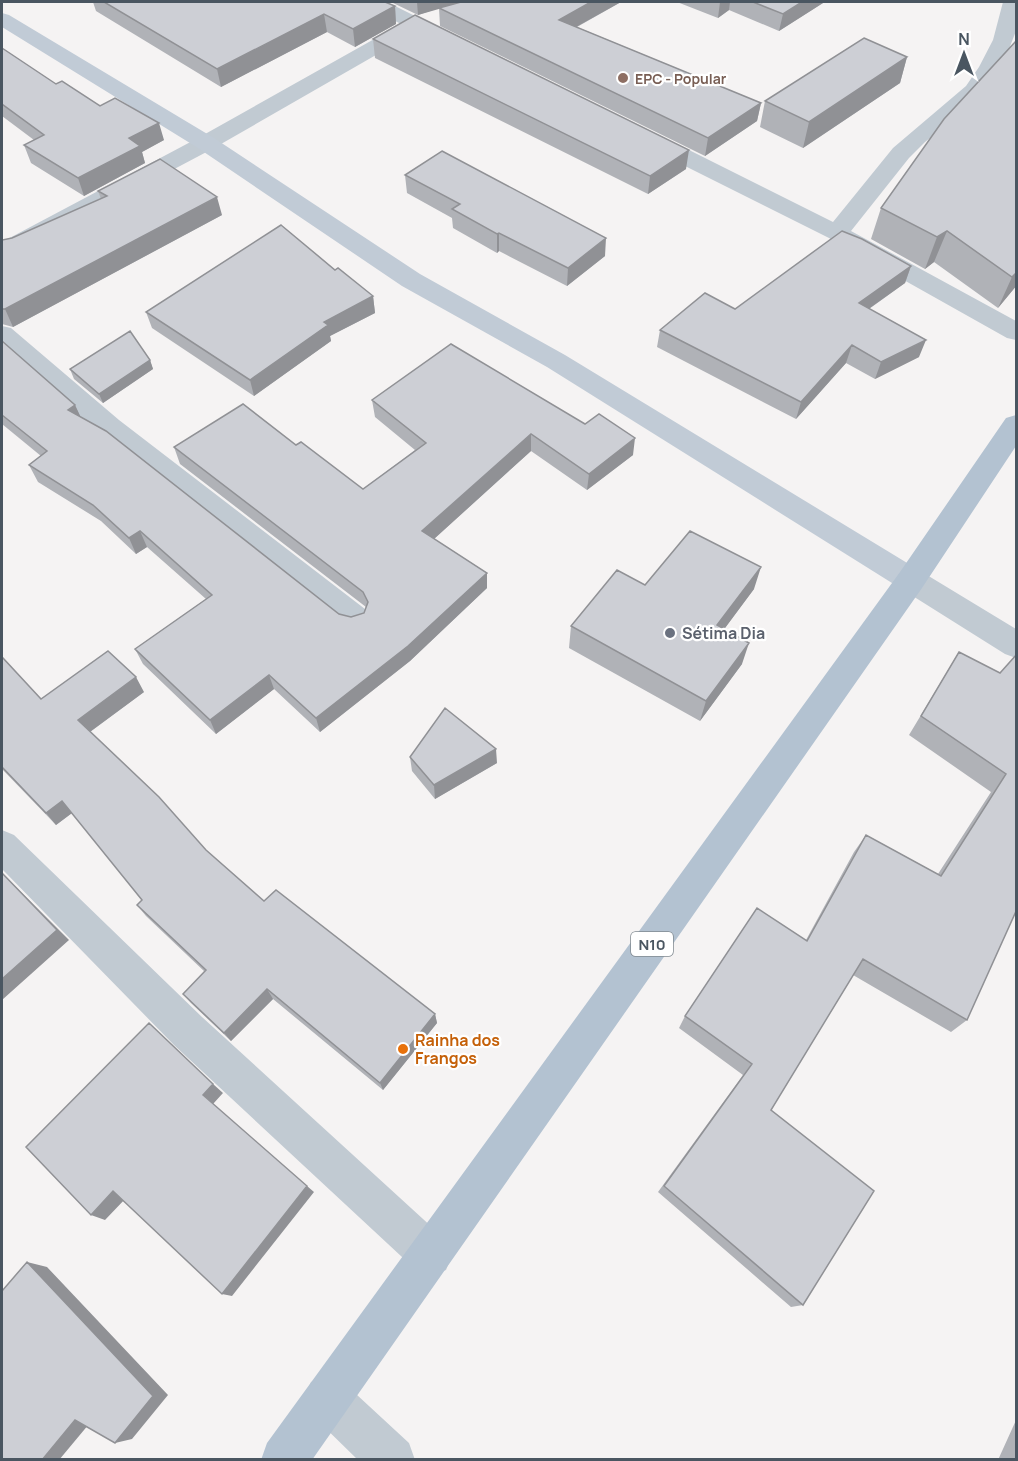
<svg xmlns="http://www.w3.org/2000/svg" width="1018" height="1461" font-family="Manrope,sans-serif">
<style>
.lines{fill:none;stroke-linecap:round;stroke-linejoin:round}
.street{fill:#c1cad2;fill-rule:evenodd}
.secondary{fill:#c1cbd6;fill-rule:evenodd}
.primary{fill:#b3c2d1;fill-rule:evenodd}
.wall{fill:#b0b2b7}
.shaded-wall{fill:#909195}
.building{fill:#cdcfd5;stroke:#909195;stroke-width:1.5}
.education-dot{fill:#8d6e63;stroke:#fff;stroke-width:2}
.worship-dot{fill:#6b7280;stroke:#fff;stroke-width:2}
.food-dot{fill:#e8710a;stroke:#fff;stroke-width:2}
.labels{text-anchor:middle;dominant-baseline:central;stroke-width:4.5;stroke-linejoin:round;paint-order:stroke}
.far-education-label{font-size:14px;font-weight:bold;fill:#785e54;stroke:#fff;text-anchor:start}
.shield{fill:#fff;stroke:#808990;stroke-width:1.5}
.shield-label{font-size:15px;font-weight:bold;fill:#4a5661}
.worship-label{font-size:16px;font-weight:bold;fill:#5b616d;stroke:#fff;text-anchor:start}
.food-label{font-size:16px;font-weight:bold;fill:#c56008;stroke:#fff;text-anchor:start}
</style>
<rect width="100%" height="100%" fill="#f5f3f3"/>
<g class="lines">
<path class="street" d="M363,2H387L453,35L456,39L453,43H439L416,32L214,148L10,256L2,258V242L198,138L401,24L366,6Z
M1003,2H1016V31L1007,54L989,84L972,104L925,142L909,158L851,231L1016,321V340L1007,338L829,238L641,144L638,139L641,134L649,132L657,134L833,222L893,148L966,86L979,67L993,40Z
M2,326L11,328L119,420L365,609L369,618L365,627L354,630L343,627L99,434L2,348Z
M911,568L922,572L1016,629V658L1005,654L900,588L896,580L900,572Z
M2,830L14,835L202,1017L446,1240L452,1255L446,1270L431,1276L416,1270L174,1045L2,869Z
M327,1375L343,1382L409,1443L415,1460H358L311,1414L304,1398L311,1382Z"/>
<path class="secondary" d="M2,13L9,15L214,138L420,274L565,355L922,572L926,580L922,588L911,592L900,588L547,367L402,286L198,148L2,27Z"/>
<path class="primary" d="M1016,415V446L922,588L312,1460H261L267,1443L900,572L1006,418Z"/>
</g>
<path class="wall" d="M93,2H385L395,6L396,24L355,47L327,32L221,87L96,11Z
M391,2H621L577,27L761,103L757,121L705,156L440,26L439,8L418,15Z
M677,2H823V3L779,31L729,10L718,18Z
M373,39L686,169L648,194L375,58Z
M2,48L56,84L100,106L164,140L142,152L145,163L84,196L31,163L24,145L34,140L2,116Z
M907,57L900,83L803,148L760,127L765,101Z
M944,119L1017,285L998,308L934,262L925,269L871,239L881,208Z
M405,175L605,256L567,286L499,251L497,253L453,228L452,218L407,193Z
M98,191L222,215L13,327L2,324V240L12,238L101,199Z
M911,266L905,283L869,309L919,357L875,379L846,363L796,419L657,347L660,330Z
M335,270L373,296L375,313L330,336L331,341L254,396L152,328L146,312Z
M2,341L75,405L80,416L339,614L351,617L364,613L366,607L180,464L174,447L296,445L363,489L415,450L375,417L372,400L633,455L587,490L531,451L434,539L487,573V588L410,661L320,732L274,689L216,734L143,664L135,649L206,599L147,547L136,554L101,521L38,482L29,465L41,456L2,424Z
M150,360L153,369L103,403L74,379L70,369Z
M645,585L754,589L724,629L742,664L700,721L569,648L571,626Z
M959,652L1000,673L1017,909L967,1020L951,1032L853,975L771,1110L803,1305L791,1307L658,1192L743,1075L679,1028L685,1016L806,940L854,852L866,835L938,874L991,792L909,735Z
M2,657L41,699L144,692L90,732L206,850L264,901L435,1014L437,1023L383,1090L273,999L231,1041L191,1003L183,994L205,972L146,916L137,905L142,900L72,813L56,825L2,769Z
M410,757L497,763L435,799L412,771Z
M1017,1418V1460H998Z"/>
<path class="shaded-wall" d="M417,2H463L418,15Z
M591,2H621L558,37L559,20Z
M720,2H730L729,10L718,18Z
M802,2H823V3L779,31L783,14Z
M395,6L396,24L355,47L353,29Z
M324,14L327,32L221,87L217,69Z
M907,57L900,83L803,148L809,122Z
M761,103L757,121L705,156L708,138Z
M159,123L164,140L142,152L145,163L84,196L78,178L129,138Z
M689,150L686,169L648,194L650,176Z
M217,197L222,215L13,327L5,309Z
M947,231L934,262L925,269L937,237Z
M499,233V251L497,253V234Z
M606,238L605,256L567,286L568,268Z
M911,266L905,283L853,320L859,303Z
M1017,272V285L998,308L1012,277Z
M373,296L375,313L330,336L331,341L254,396L250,380L324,322Z
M926,340L919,357L875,379L881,362Z
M852,345L846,363L796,419L801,402Z
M150,360L153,369L103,403L99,394Z
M75,405L83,422L68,410Z
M531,434V451L424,548L422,531Z
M635,438L633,455L587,490L589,474Z
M140,531L147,547L136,554L129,538Z
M761,567L754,589L711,647L717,625Z
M487,573V588L410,661L320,732L316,718Z
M749,643L742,664L700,721L706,701Z
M269,675L274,689L216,734L210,720Z
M136,677L144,692L87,734L78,720Z
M496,749L497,763L435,799L434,785Z
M62,801L72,813L56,825L46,813Z
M2,873L69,940L2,1000Z
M267,989L273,999L231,1041L224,1033Z
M435,1014L437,1023L383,1090L380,1083Z
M213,1084L223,1093L213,1104L203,1095Z
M307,1186L314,1192L232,1296L222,1294Z
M113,1191L127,1197L105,1220L91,1215Z
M27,1262L47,1267L168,1395L132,1439L115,1443Z
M94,1418L59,1460H42L75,1420Z"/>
<path class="building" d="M104,2H385L395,6L353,29L324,14L217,69Z
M461,2H591L559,20L761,103L708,138L439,8Z
M753,2H802L783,14Z
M415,15L689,150L650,176L373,39Z
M864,38L907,57L809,122L765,101Z
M1017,40V272L1012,277L947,231L937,237L881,208L944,119Z
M2,48L56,84L62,81L100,106L115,98L159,123L129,138L140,146L78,178L24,145L44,135L2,104Z
M442,151L606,238L568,268L499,233L497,234L452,209L460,204L405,175Z
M160,159L217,197L5,309H2V240L12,238L107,196L98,191Z
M281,225L335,270L338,268L373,296L324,322L328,325L250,380L146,312Z
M842,231L862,239L911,266L859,303L926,340L881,362L852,345L801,402L660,330L705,293L735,309Z
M130,331L150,360L99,394L70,369Z
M2,341L75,405L68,410L106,431L339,614L351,617L364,613L368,602L363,592L174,447L243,404L296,445L301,442L363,489L426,443L372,400L451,344L585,424L599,414L635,438L589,474L531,434L422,531L487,573L408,646L316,718L269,675L210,720L135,649L212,595L140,531L129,538L93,505L29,465L47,451L2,415Z
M690,531L761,567L717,625L749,643L706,701L571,626L617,570L645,585Z
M108,651L136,677L78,720L159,797L206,850L264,901L276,890L435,1014L380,1083L267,989L224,1033L183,994L206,970L137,905L142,900L62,801L46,813L2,767V657L41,699Z
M959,652L1000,673L1017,654V909L967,1020L863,959L771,1110L874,1191L803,1305L664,1186L752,1064L685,1016L757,908L807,941L866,835L941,876L1006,774L921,716Z
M445,708L496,749L434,785L410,757Z
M2,873L57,930L2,979Z
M149,1023L213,1084L203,1095L307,1186L222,1294L113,1191L91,1215L26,1147Z
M27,1262L153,1396L115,1443L75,1420L42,1460H2V1291Z"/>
<circle class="education-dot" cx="623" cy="78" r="6"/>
<circle class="worship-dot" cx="670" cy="633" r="6"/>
<circle class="food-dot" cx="403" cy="1049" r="6"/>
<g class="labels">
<g class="far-education-label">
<text x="635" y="78">EPC - Popular</text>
</g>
<rect class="shield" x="631" y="932" width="42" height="24" rx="4.5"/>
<g class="shield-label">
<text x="652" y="944">N10</text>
</g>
<g class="worship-label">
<text x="682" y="633">Sétima Dia</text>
</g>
<g class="food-label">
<text x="415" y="1040">Rainha dos<tspan x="415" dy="18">Frangos</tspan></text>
</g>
</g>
<rect width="1018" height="1461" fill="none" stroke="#4a5661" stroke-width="6"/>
<g transform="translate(964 54)" stroke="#ffffff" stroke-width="4.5" paint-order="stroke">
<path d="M0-4.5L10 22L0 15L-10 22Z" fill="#4a5661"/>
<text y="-9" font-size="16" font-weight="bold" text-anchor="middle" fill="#4a5661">N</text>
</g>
</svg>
